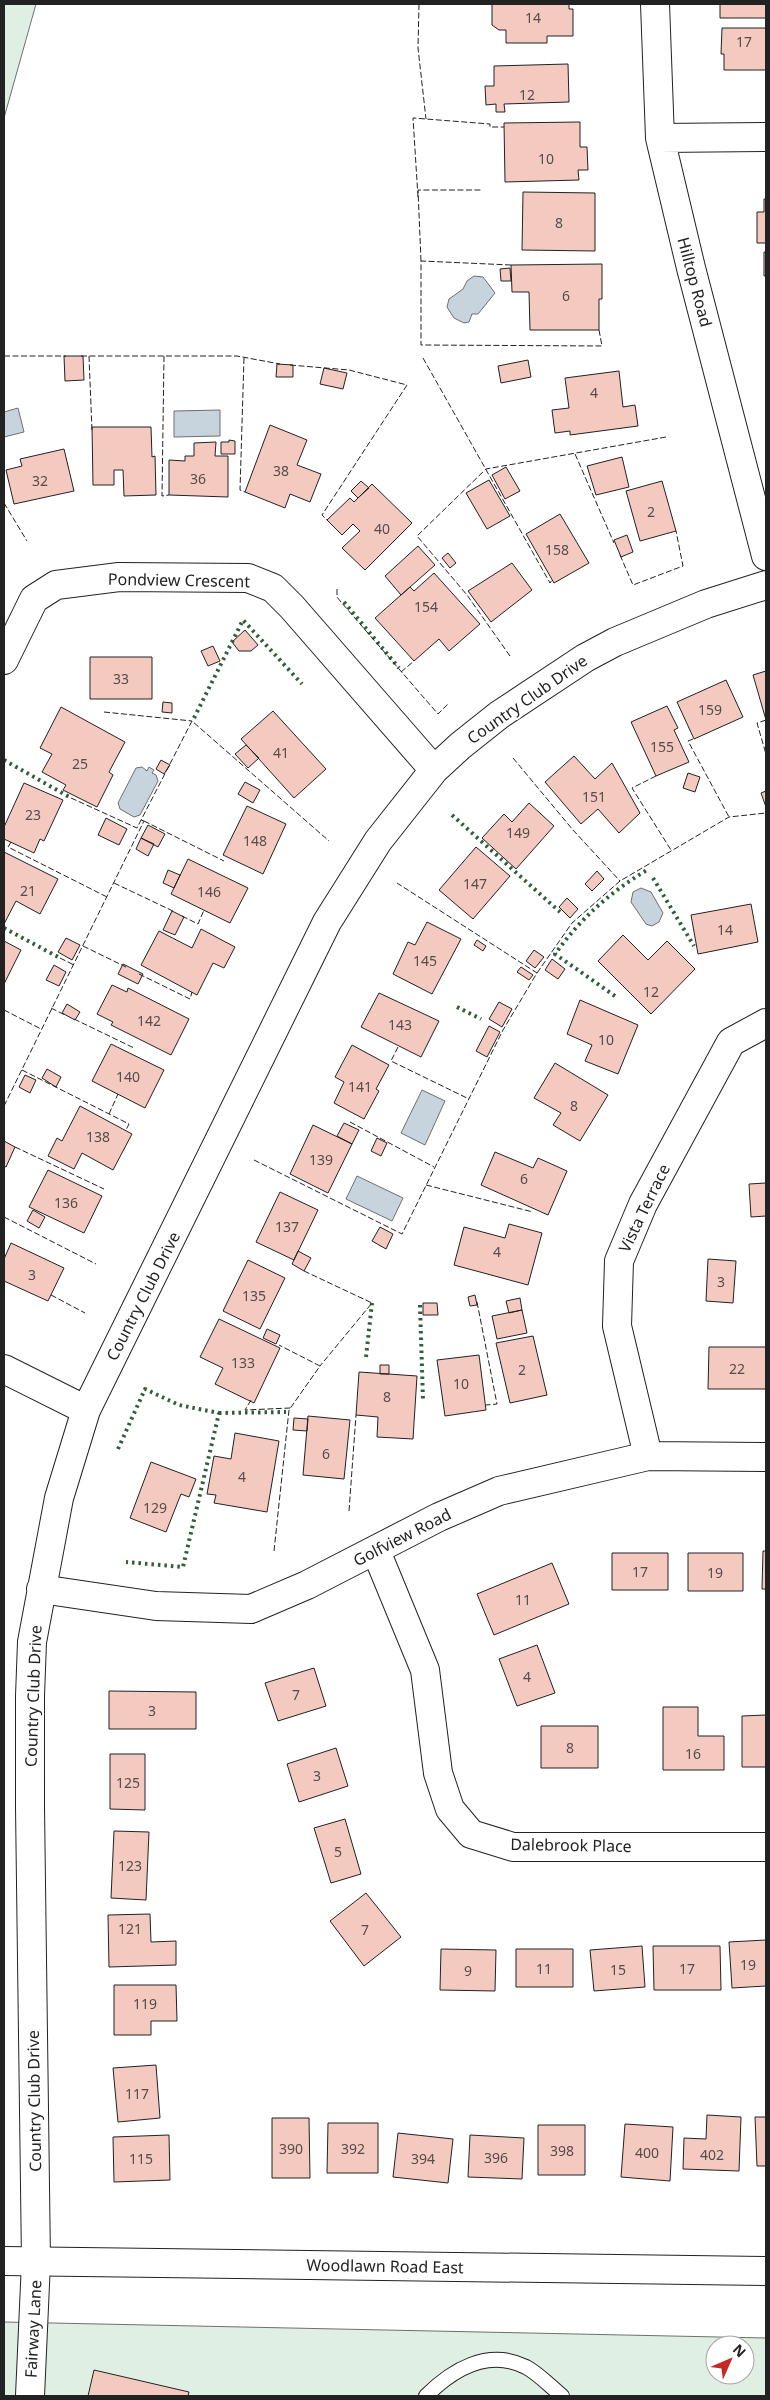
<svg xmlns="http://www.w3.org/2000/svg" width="770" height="2400" font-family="'Noto Sans',sans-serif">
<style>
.green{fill:#e0efe3;stroke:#6f6f6f;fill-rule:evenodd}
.water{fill:#c7d3dd;stroke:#6f6f6f}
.building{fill:#f3c9c0;stroke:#222}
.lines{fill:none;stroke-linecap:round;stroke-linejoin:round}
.lane-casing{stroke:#222;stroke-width:16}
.street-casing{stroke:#222;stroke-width:30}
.secondary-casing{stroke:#222;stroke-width:30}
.lane{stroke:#fff;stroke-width:14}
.street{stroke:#fff;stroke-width:28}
.secondary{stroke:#fff;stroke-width:28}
.hedge{stroke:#2f5e38;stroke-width:4;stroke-dasharray:2.5 4;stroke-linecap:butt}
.fence{stroke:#222;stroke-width:1;stroke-dasharray:6 2.5;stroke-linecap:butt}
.labels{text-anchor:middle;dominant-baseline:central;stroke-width:4;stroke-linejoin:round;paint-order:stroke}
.number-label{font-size:14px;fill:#564c4a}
.street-label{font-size:16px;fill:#222;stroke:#fff}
</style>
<rect width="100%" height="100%" fill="#fff"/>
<path class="green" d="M4,4H36L4,118Z
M4,2322L766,2338V2396H4ZM715,2345H745V2375H715Z"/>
<path class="water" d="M474,276L483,277L495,293L478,314H472L469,322L464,323L454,318L447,307L449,299L463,289L467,281Z
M18,408L24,432L4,437V412Z
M220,410V436L174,437V411Z
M142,767L147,771L149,767L154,770L152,773L156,775L158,781L140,815L134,817L120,809L118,803L136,768Z
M641,888L651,892L663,913L659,922L652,926L646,924L631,902L633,892Z
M422,1090L445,1101L425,1145L401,1133Z
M357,1176L403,1198L392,1221L346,1199Z"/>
<path class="building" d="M492,4H569V9H573V36H547V43H506V30H499L492,25Z
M720,4H766V18H720Z
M722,28H766V70H724V54H721Z
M568,64L569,102L504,104L505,112H496V104L486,105L485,86H494V66Z
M580,122V147H587L588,170H578L579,180L505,182L504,123Z
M523,192L595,193V251L522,250Z
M764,199H766V243H757V212H764Z
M764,252H766V276H764Z
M602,264V299H599V330H530L529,292H512L511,265Z
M510,268L511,281H501L500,269Z
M64,356H83L84,380L65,381Z
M528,360L531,377L501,383L498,366Z
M277,364L293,365V377H276Z
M324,368L347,373L343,389L320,384Z
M619,371L623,407L635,405L638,426L570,435V431L555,433L552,410L569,408L565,378Z
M270,425L307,440L297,465L321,474L310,502L290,494L285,508L245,492Z
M92,427H151L152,457L155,456L156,495L124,496L123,470H114V485H93Z
M229,440L235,441V454H221V442H229Z
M216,442L215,456H228V497L169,495V460L185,461V456H194V443Z
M64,449L74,491L14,504L6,470L22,466L20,459Z
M622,457L629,487L596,495L587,466Z
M506,467L520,491L505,499L492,475Z
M489,480L510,516L487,529L466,493Z
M361,481L369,488L358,498L351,491Z
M662,481L676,531L640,541L626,491Z
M372,484L412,523L365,570L342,548L360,531L353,524L342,535L327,520L350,498L354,502Z
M560,514L589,563L554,583L526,534Z
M627,535L633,552L621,557L614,540Z
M418,546L435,565L401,595L385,576Z
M448,553L456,563L450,568L442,558Z
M512,563L532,590L491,622L468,591Z
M434,573L480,624L449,651L439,639L414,661L375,618L410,587L414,591Z
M245,630L258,645L251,651H239L232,642Z
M213,646L220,661L208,666L201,651Z
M90,657H152V699H90Z
M766,671V720L753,675Z
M726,680L743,717L694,739L677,702Z
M163,702L172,703V713L162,712Z
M667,706L678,728L674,730L689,762L656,776L631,722Z
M61,707L125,742L109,772L113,775L97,807L63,790L66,785L42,772L52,754L40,748Z
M273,711L326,769L294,798L241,739Z
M246,745L259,758L248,768L235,754Z
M574,756L595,779L612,763L640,813L619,833L598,809L581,824L545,782Z
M161,760L170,765L164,774L156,769Z
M688,773L700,777L695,792L683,788Z
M245,782L260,790L253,803L238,794Z
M24,783L63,800L44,841L40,839L34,853L4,839V827Z
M766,791V807L761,793Z
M529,803L554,826L516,869L482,838L504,814L512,822Z
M247,806L286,824L263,874L223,855Z
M106,818L127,829L119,845L98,835Z
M148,825L165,834L158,847L141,838Z
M141,838L154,844L148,856L136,849Z
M476,847L510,876L473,919L439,890Z
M4,852L58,879L40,914L16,901L4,924Z
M188,859L248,888L230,923L171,894Z
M168,870L180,875L174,888L163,883Z
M597,871L604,879L592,891L585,884Z
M567,898L578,909L570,918L559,907Z
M751,904L758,942L698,954L691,915Z
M172,911L184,917L175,935L163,930Z
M427,922L461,939L432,994L393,974L408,942L415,945Z
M201,929L235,947L224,968L213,963L197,995L141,965L159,931L192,948Z
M623,935L648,960L667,941L695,969L651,1014L598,961Z
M66,938L80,945L72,960L58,952Z
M477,940L486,946L483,951L474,945Z
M4,941L21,950L4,984Z
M534,950L544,957L535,968L526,961Z
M552,959L565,969L558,979L545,970Z
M123,964L143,974L138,984L118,974Z
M54,965L66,972L59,986L46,980Z
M521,967L533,975L529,980L517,972Z
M112,985L127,992L128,988L189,1019L171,1055L111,1025L113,1022L97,1014Z
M379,993L439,1021L421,1057L361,1027Z
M580,1000L638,1025L618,1074L585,1061L592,1045L567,1034Z
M499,1002L512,1009L502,1027L489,1019Z
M67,1004L80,1012L75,1020L62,1013Z
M489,1026L500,1032L487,1057L476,1051Z
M111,1044L164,1070L145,1108L92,1081Z
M352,1045L389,1065L376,1089L379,1091L364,1119L334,1103L344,1082L335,1077Z
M555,1063L608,1095L580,1141L553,1125L561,1113L534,1098Z
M47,1069L61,1077L56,1087L42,1078Z
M25,1075L36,1080L30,1093L19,1087Z
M80,1106L132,1134L113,1170L82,1153L74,1169L48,1156L57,1138L62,1141Z
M344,1123L359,1130L352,1144L337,1136Z
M313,1125L352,1144L328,1193L290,1174Z
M377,1138L387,1143L381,1156L371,1151Z
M4,1141L15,1147L6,1167L4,1166Z
M495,1152L533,1168L538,1158L567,1171L548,1215L481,1185Z
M48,1170L102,1196L84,1233L29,1207Z
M766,1183V1216L751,1217L749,1184Z
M280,1192L318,1210L294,1260L256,1242Z
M33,1210L45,1217L39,1228L27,1221Z
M509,1224L542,1233L528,1285L454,1265L464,1227L505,1238Z
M380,1227L393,1234L386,1249L372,1241Z
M11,1243L64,1268L48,1301L4,1281V1259Z
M298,1251L311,1258L304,1271L292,1264Z
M708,1259L736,1261L733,1303L706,1301Z
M248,1260L285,1278L260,1329L223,1311Z
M475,1295L477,1305L470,1306L468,1297Z
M520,1298L522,1310L509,1313L506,1301Z
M423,1303H437L438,1315H423Z
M522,1310L527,1333L497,1339L492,1316Z
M219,1319L280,1348L254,1403L215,1384L223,1368L200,1357Z
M267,1329L280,1335L276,1344L263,1338Z
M533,1336L547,1395L510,1403L496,1343Z
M709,1347H766V1389H708Z
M479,1355L486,1410L445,1416L437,1360Z
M380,1365H389V1374H380Z
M359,1372L417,1376L413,1439L377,1437L378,1417L356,1415Z
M308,1416L350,1420L344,1479L303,1475Z
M294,1418L308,1419L307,1431L293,1430Z
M235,1433L279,1441L267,1512L214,1503L216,1495L207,1494L214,1456L231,1459Z
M151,1462L196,1479L189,1497L181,1494L166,1532L130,1518Z
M763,1551H766V1589H762Z
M612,1553H668V1590H612Z
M688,1553H743V1591H688Z
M552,1563L569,1604L494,1635L477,1594Z
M537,1645L555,1693L517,1706L499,1659Z
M314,1668L326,1706L278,1721L265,1683Z
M109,1691L196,1692V1729H109Z
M663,1707H698V1736H724V1770H663Z
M766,1715V1767H742V1716Z
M541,1726H598V1768H541Z
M336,1748L348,1786L299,1802L287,1764Z
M110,1754H145V1810L110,1809Z
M345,1819L361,1874L331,1883L314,1828Z
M114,1831L149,1832L146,1900L111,1898Z
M366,1893L401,1937L364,1966L330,1921Z
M150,1914L151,1942L176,1941V1965L109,1967L108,1915Z
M766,1940V1986L732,1988L729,1942Z
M642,1946L645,1987L594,1991L590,1950Z
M653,1946H720L721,1990H654Z
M441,1949L496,1950L495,1991L440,1990Z
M516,1949H573V1987H516Z
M114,1985H176L177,2021H151V2035H114Z
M156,2065L160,2118L118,2122L113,2068Z
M707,2115L741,2117L739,2171L683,2169L684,2138L706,2139Z
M755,2117H766V2166H757Z
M272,2118H309L310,2178H272Z
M328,2123H378V2173H327Z
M625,2124L673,2127L670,2181L621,2177Z
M538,2125H585V2175H538Z
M398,2133L453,2139L448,2183L393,2177Z
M169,2135L170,2180L114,2182L113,2137Z
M470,2135L524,2138L522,2179L468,2177Z
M94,2370L189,2392L188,2396H88Z"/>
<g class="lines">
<g class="lane-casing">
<path id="lane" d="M426,2396C452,2370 488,2348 526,2367C539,2374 551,2387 562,2396"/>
</g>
<g class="street-casing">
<path id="street" d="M655,4L660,138L691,268L766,556
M660,138L766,137
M4,660L34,599L56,585L119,577L248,578L273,588L292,607L434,770
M4,1369L86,1410
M648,1456L617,1326L619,1261L643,1204L731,1042L766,1023
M376,1551L425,1670L438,1773L450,1809L471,1834L513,1847H766
M41,1589L156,1606L251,1609L307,1585L439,1517L499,1491L648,1456L766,1457
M30,2396L36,2262L30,1807V1696L32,1642L59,1498L86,1410L327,922L378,841L434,770L460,746L499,715L585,658L615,642L706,604L766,585"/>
</g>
<g class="secondary-casing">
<path id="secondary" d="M4,2261L766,2271"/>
</g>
<use href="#lane" class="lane"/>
<use href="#street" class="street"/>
<use href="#secondary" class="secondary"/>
<path class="hedge" d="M344,602L399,668
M194,718L243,620L302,684
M4,760L71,798
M452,815L560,912
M653,878L694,946
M4,928L60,958
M615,996L555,954C581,918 609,893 647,870
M457,1007L481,1019
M420,1305L423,1400
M366,1357L372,1303
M219,1413L286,1412
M118,1449L145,1389L179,1405L219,1413L183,1567L126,1562"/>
<path class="fence" d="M419,4L418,48L426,119
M418,197L413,118L490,124V127H504
M421,261L418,190H482
M511,265L421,261V345L602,346L599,330
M4,356H66
M81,356H237L280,364
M89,356L92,431
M164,356L162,496L169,495
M244,358L240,490L245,492
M423,358L550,583L552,580
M290,365L349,370L407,385L322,515L327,520
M575,454L614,543
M4,503L27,541
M620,555L633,585L683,566L676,531
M337,589V597L341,602L438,714L448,704
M510,656L467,595L417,536L486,469L666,437
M401,672L414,661
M104,712L192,721
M766,720L757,723L766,754
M693,739L688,741L729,817
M513,758L573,830L620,881
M656,776L632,788L671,850
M71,798L137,828L192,721L329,841
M144,821L224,861
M11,842L8,847L107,897
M114,883L175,912
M182,916L198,924L204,910
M83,946L126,967
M60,958L74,965
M537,973L572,923L620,881L729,817L766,813
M139,974L190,999L192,992
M51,1008L65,1015
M4,1010L41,1029
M74,1019L134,1048
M398,1047L391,1061L469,1099
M22,1070L129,1124L126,1130
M4,1106L144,821L141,820
M109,1114L118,1094
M350,1122L434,1167
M15,1147L104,1189
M254,1160L402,1234L503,1030L537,973L397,883
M426,1185L533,1212
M4,1217L96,1264
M304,1271L372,1303L320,1366
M51,1295L85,1313
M477,1302L497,1404L486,1405
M251,1400L245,1410L290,1408
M349,1511L356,1415
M274,1551L289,1410L320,1366L279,1345"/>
</g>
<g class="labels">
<g class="number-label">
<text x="533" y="17">14</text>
<text x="744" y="41">17</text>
<text x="527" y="94">12</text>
<text x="546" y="158">10</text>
<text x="559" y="222">8</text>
<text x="566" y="295">6</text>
<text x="594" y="392">4</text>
<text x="281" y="470">38</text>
<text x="198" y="478">36</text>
<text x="40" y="480">32</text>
<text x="651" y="511">2</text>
<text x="382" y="528">40</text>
<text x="557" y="549">158</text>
<text x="426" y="606">154</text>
<text x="121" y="678">33</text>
<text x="710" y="709">159</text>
<text x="662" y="746">155</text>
<text x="281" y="752">41</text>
<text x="80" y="763">25</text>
<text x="594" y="796">151</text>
<text x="33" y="814">23</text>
<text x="518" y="832">149</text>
<text x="255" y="840">148</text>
<text x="475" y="883">147</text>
<text x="28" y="890">21</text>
<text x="209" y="891">146</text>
<text x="725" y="929">14</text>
<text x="425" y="960">145</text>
<text x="651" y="991">12</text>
<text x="149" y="1020">142</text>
<text x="400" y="1024">143</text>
<text x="606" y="1039">10</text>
<text x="128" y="1076">140</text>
<text x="360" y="1086">141</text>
<text x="574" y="1105">8</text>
<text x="98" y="1136">138</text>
<text x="321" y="1159">139</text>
<text x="524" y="1178">6</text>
<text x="66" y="1202">136</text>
<text x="287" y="1226">137</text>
<text x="497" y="1251">4</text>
<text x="32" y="1274">3</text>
<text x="721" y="1281">3</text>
<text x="254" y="1295">135</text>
<text x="243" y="1362">133</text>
<text x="737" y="1368">22</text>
<text x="522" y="1369">2</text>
<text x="461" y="1383">10</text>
<text x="387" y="1396">8</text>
<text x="326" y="1453">6</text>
<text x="242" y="1476">4</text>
<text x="155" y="1507">129</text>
<text x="640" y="1571">17</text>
<text x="715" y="1572">19</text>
<text x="523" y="1599">11</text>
<text x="527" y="1676">4</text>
<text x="296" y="1694">7</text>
<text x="152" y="1710">3</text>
<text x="570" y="1747">8</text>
<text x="693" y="1753">16</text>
<text x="317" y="1775">3</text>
<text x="128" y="1782">125</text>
<text x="338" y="1851">5</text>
<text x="130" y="1865">123</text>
<text x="130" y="1928">121</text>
<text x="365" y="1929">7</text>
<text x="748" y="1964">19</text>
<text x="544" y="1968">11</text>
<text x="687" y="1968">17</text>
<text x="618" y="1969">15</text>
<text x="468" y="1970">9</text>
<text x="145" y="2003">119</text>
<text x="137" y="2093">117</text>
<text x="291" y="2148">390</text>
<text x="353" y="2148">392</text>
<text x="562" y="2150">398</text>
<text x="647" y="2152">400</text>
<text x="712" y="2154">402</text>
<text x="496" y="2157">396</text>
<text x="141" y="2158">115</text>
<text x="423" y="2158">394</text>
</g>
<g class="street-label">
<text transform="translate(695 282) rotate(75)">Hilltop Road</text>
<text transform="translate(179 580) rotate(1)">Pondview Crescent</text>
<text transform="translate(527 699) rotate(-35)">Country Club Drive</text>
<text transform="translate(644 1208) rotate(-64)">Vista Terrace</text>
<text transform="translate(143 1296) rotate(-63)">Country Club Drive</text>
<text transform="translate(402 1537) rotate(-27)">Golfview Road</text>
<text transform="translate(33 1696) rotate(-88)">Country Club Drive</text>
<text transform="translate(571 1845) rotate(1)">Dalebrook Place</text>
<text transform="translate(34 2101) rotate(-91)">Country Club Drive</text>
<text transform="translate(385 2266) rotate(1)">Woodlawn Road East</text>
<text transform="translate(33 2329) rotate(-87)">Fairway Lane</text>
</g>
</g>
<rect width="770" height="2400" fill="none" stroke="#222222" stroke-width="10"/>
<g transform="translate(730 2360) rotate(45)"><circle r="24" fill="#ffffff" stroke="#a7a7a7"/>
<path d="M0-4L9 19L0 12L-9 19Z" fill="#c62828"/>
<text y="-8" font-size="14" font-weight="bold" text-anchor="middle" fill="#222222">N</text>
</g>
</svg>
